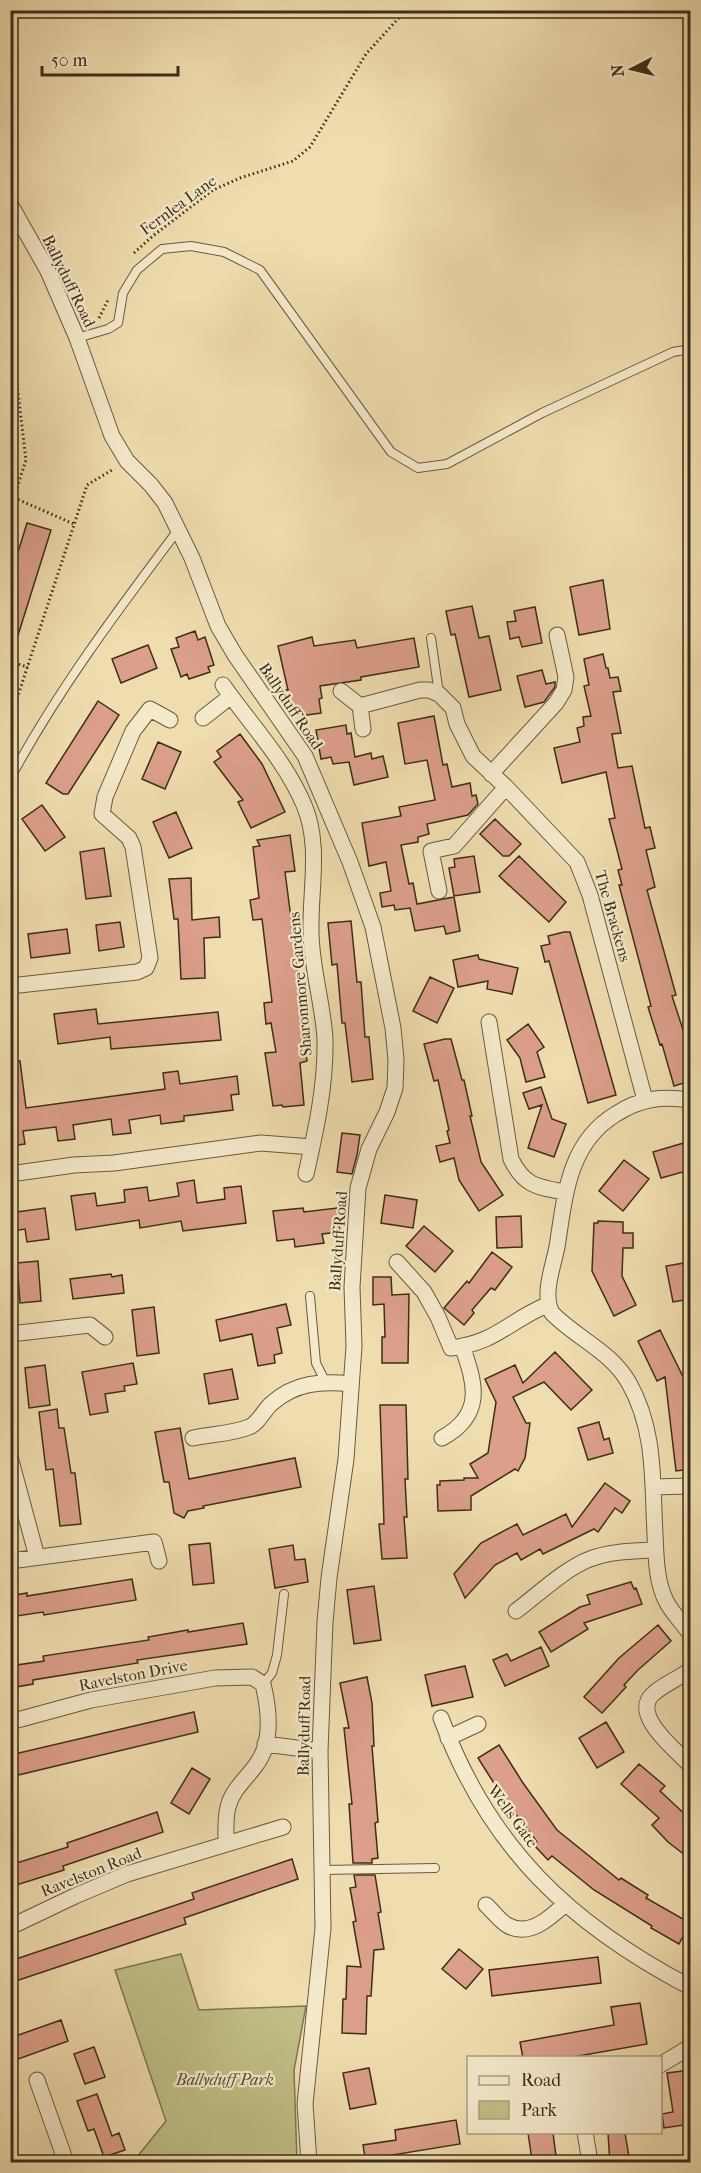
<svg xmlns="http://www.w3.org/2000/svg" width="701" height="2173" font-family="'IM FELL French Canon',serif">
<style>
.green{fill:#c0bf86;stroke:#7e7650;stroke-width:1.5}
.building{fill:#dc9f8a;stroke:#3c2e1a;stroke-width:1.5}
.lines{fill:none;stroke-linecap:round;stroke-linejoin:round}
.lane-casing{stroke:#695a3f;stroke-width:10}
.street-casing{stroke:#695a3f;stroke-width:17}
.path{stroke:#3c2e1a;stroke-width:3;stroke-dasharray:1.5 3;stroke-linecap:butt}
.lane{stroke:#f5e9cb;stroke-width:8}
.street{stroke:#f5e9cb;stroke-width:15}
.labels{text-anchor:middle;dominant-baseline:central;stroke-width:4.5;stroke-linejoin:round;paint-order:stroke}
.street-label{font-size:16px;fill:#3c2e1a;stroke:#f5e9cb}
.park-label{font-size:16px;font-style:italic;fill:#564b30;stroke:#f5e9cb}
</style>
<rect width="100%" height="100%" fill="#f0ddaf"/>
<filter id="stains"><feTurbulence type="fractalNoise" baseFrequency=".00333" numOctaves="4"/><feColorMatrix values="0 0 0 0 .2 0 0 0 0 .09 0 0 0 0 .02 0 0 0 .5 -.17"/></filter>
<radialGradient id="worn" r=".72"><stop offset=".6" stop-color="#630" stop-opacity="0"/><stop offset="1" stop-color="#630" stop-opacity=".3"/></radialGradient>
<path class="green" d="M181,1954L199,2010L306,2006L294,2070L297,2162H133L166,2121L115,1970Z"/>
<path class="building" d="M27,523L51,530L14,648L10,647V578Z
M603,580L610,629L579,635L570,587Z
M472,606L479,638L489,636L501,690L469,697L455,634L451,635L446,611Z
M535,607L542,643L522,647L519,637L510,639L507,622L516,621L514,611Z
M195,631L198,640L205,637L214,665L208,667L210,672L189,679L187,674L181,677L171,649L179,647L176,638Z
M312,637L314,646L355,640L357,648L414,638L419,667L361,677V680L320,686L322,698L319,699L321,713L300,716L299,710L288,712L284,690H288L278,646Z
M148,645L157,668L121,683L112,659Z
M603,654L606,668H608L610,678L618,677L621,691L613,692L621,733L612,734L618,768L632,766L645,828L650,827L655,848L646,850L655,887L647,890L676,995L672,996L687,1042L690,1041V1081L674,1086L662,1044L660,1045L648,1007L651,1006L619,885H622L618,870L622,869L609,819L615,818L606,772L562,783L554,748L580,742L577,728L584,726L583,717L591,716L584,686L589,685L584,659Z
M542,670L546,684L555,682V687L544,702L525,707L517,676Z
M98,701L119,715L68,794H63L46,783Z
M434,716L443,765L447,764L452,787L470,783L472,796L476,795L478,804L468,815L427,824L429,834L418,837V842L401,845L409,884L413,883L417,904L454,897L460,931L446,934L444,926L415,931L410,908L395,910L394,905L382,907L380,893L391,891L386,862L369,866L362,823L401,816L399,807L435,800L427,760L405,764L398,723Z
M346,725L347,734L351,733L355,757L371,753L372,759L383,756L388,777L354,785L349,762L333,764L331,757L321,759L316,730Z
M240,734L262,764L285,812L251,828L238,802L243,800L214,762L221,757L217,751Z
M158,742L181,752L165,789L142,779Z
M42,805L65,837L45,851L22,819Z
M176,812L192,848L169,858L153,822Z
M495,819L521,844L509,856H503L480,834Z
M290,835L295,871L285,872L305,1026L302,1027L307,1061L300,1063L304,1105L283,1107L282,1105L273,1106L265,1053L276,1052L271,1023L266,1024L264,1003L272,1002L262,919L253,920L250,900L259,898L253,847L260,846L257,840Z
M104,848L111,896L86,899L80,852Z
M474,856L480,892L454,896L449,868L455,867L454,859Z
M519,856L566,902L549,922L499,876Z
M191,878L192,920L219,917L220,937L204,938L205,978L181,979L178,919H174L169,879Z
M351,921L357,982H361L365,1037H369L373,1079L352,1082L345,1023H342L337,964L332,965L328,923Z
M120,922L124,947L99,951L96,925Z
M67,929L70,953L31,958L28,934Z
M564,932H570L616,1095L588,1103L549,961L545,962L541,946L550,944L548,936Z
M478,955L479,959L518,968L512,994L487,989L488,981L458,987L453,960Z
M430,977L454,988L437,1023L413,1011Z
M96,1009L98,1024L218,1012L221,1040L111,1049L110,1037L58,1044L54,1014Z
M528,1024L544,1047L537,1052L545,1077L526,1082L520,1058L507,1040Z
M445,1039H451L462,1080H464L472,1116H470L481,1162L503,1195L479,1211L459,1180L454,1158L440,1162L436,1146L450,1143L447,1131L449,1130L438,1080L434,1081L424,1044Z
M10,1061H20L26,1108L165,1089L163,1073L178,1071L180,1084L237,1076L239,1094L231,1095L233,1110L184,1116V1121L161,1124L160,1115L129,1120L131,1133L113,1135L111,1119L73,1125L75,1139L58,1141L56,1127L23,1131L25,1144L10,1146Z
M541,1087L552,1119L566,1124L554,1157L528,1148L542,1105L529,1109L523,1093Z
M342,1133L360,1135L357,1155L352,1174L337,1172Z
M687,1142L690,1153V1170L661,1178L653,1152Z
M624,1160L649,1179L623,1211L599,1191Z
M194,1180L197,1203L225,1199L224,1188L241,1186L246,1223L183,1231L181,1221L140,1228L139,1220L76,1230L71,1196L95,1193L97,1206L125,1202L124,1190L147,1187L149,1201L179,1196L177,1183Z
M385,1195L417,1200L413,1228L381,1223Z
M45,1208L49,1239L27,1242L25,1229L13,1231L10,1213Z
M303,1208L304,1212L337,1208L340,1232L322,1234L324,1243L295,1247L294,1239L277,1241L273,1211Z
M521,1216L522,1247L497,1248L496,1217Z
M598,1221L623,1222V1233H633V1248H623L622,1276L636,1305L614,1316L592,1271L594,1223H598Z
M424,1226L453,1251L435,1272L406,1246Z
M492,1252L512,1267L495,1290L491,1288L472,1310L474,1313L464,1325L444,1308L467,1281L469,1283Z
M38,1261L41,1301L20,1303L17,1263Z
M690,1262V1299L673,1302L666,1266Z
M111,1274L112,1277L122,1275L124,1293L73,1299L70,1279Z
M373,1277H391L392,1295L409,1294L408,1363H382V1337H385L384,1304L373,1305Z
M286,1304L291,1325L277,1328L282,1353L274,1355L275,1363L258,1366L252,1334L220,1341L216,1320Z
M154,1307L159,1353L137,1356L132,1310Z
M660,1330L690,1391V1469L676,1471L665,1377L657,1381L638,1341Z
M555,1352L592,1390L571,1410L544,1382L513,1397L526,1423H530L525,1458L518,1471L515,1469L471,1496V1510L438,1511L437,1485H440V1481L464,1480V1478H478L470,1464L488,1453L496,1402L485,1379L515,1365L523,1383Z
M133,1363L137,1384L124,1386L125,1391L105,1394L108,1412L90,1415L82,1372Z
M45,1365L50,1405L29,1408L25,1368Z
M232,1369L238,1399L209,1404L204,1374Z
M380,1405H406L408,1479H405L407,1517H404L407,1558L382,1559L379,1524H384Z
M57,1409L59,1428H64L71,1473H75L81,1524L60,1526L53,1469L46,1470L39,1412Z
M599,1422L604,1440L609,1438L613,1453L588,1460L578,1428Z
M180,1428L189,1479L295,1458L301,1487L203,1506L204,1508L188,1511L184,1518L174,1513L169,1482H164L155,1432Z
M605,1483L630,1501L622,1513L615,1508L598,1532L594,1529L543,1554L540,1549L521,1560L517,1553L495,1565L465,1598L454,1574L481,1543L517,1524L523,1535L566,1514L572,1527Z
M210,1543L214,1583L193,1585L189,1545Z
M293,1545L295,1560L305,1559L308,1582L275,1588L269,1549Z
M132,1579L136,1600L44,1615L43,1612L10,1617V1596L27,1593V1596Z
M631,1582L634,1589L636,1588L642,1604L584,1623L588,1629L551,1652L539,1632L580,1607L590,1604L587,1595Z
M374,1586L381,1640L354,1644L347,1590Z
M243,1623L247,1644L137,1660L138,1663L33,1680V1684L10,1688V1666L44,1661L43,1656L149,1640L148,1637L188,1630V1632Z
M658,1625L671,1641L638,1670L624,1685L626,1687L602,1713L584,1697L619,1658Z
M541,1647L549,1666L505,1686L493,1660L507,1654L511,1661Z
M465,1666L473,1697L432,1706L425,1675Z
M367,1677L372,1703L374,1746H372L378,1822L375,1823L378,1858L372,1859V1863H353L349,1804H352L344,1728H349L340,1683Z
M194,1712L198,1732L10,1777V1755Z
M606,1722L624,1752L597,1768L579,1738Z
M499,1745L523,1783L557,1830L619,1880L621,1878L648,1895L646,1898L690,1923L679,1944L651,1928L652,1926L594,1890L552,1856L548,1860L534,1845L537,1842L504,1799L478,1758Z
M639,1764L665,1786L660,1791L690,1819V1859L668,1842L652,1825L659,1818L621,1784Z
M192,1768L210,1779L189,1814L171,1803Z
M157,1812L163,1832L63,1866L64,1870L10,1887V1865L68,1847L67,1843Z
M292,1859L298,1879L184,1918L186,1924L10,1983V1961L194,1899L192,1893Z
M354,1875H375L381,1912L378,1913L384,1949L374,1950L371,1996H367L366,2034L342,2033L343,1999H346L347,1966L361,1967L353,1922L356,1921L350,1888L356,1887Z
M459,1949L483,1969L466,1989L442,1969Z
M598,1957L601,1983L492,1996L489,1970Z
M640,2003L647,2044L567,2058H523L520,2042L614,2025L611,2007Z
M61,2020L68,2041L10,2062V2038Z
M94,2047L105,2077L85,2084L74,2054Z
M369,2068L376,2104L350,2109L343,2073Z
M690,2070V2124L664,2128L662,2114L673,2112L667,2073Z
M97,2094L112,2136L119,2133L125,2150L104,2157L94,2129L88,2131L77,2101Z
M456,2120L460,2144L392,2155L393,2163H366L363,2145L396,2140L395,2130Z
M528,2133H553L556,2156L532,2160Z
M608,2133H625L630,2163H610Z"/>
<g class="lines">
<g class="lane-casing">
<path id="lane" d="M77,338L108,329L118,323L123,293L137,270L162,249L191,246L224,252L260,270L391,452L418,468L447,464L542,413L673,352L690,349
M431,638L439,694
M10,779C57,691 118,610 178,530
M310,1296L316,1363L325,1381
M263,1684L272,1673L277,1655L284,1594
M323,1870L435,1868"/>
</g>
<g class="street-casing">
<path id="street" d="M10,204L48,271L77,338L112,436L127,461L151,485L165,503L192,558L218,626L235,655L305,756L350,862L373,927L393,1028L396,1060L395,1088L387,1112L369,1149L358,1188L352,1287L354,1346L346,1459L329,1578L325,1622L320,1751L323,1928L305,2104L309,2162
M223,685C251,725 285,760 304,805C321,845 310,889 311,931C311,967 323,1003 325,1039C326,1085 316,1130 306,1174
M341,691L360,706L420,690H429L439,694L453,708L457,724L473,756L506,787L577,862L590,895L645,1100
M360,706L363,729
M203,718L231,696
M491,774L556,703L564,690L566,677L557,635
M439,891L431,851L454,846L506,787
M10,986L137,972L146,968L150,958L133,847L129,838L102,814L105,797L133,731L150,709L170,720
M489,1022L511,1159C524,1186 537,1187 565,1192
M690,1100C662,1096 641,1098 616,1114C568,1143 565,1196 557,1247C553,1267 542,1295 552,1313C576,1338 611,1351 629,1383C656,1431 652,1481 655,1534C656,1556 656,1581 666,1601C672,1613 683,1623 690,1634
M10,1174L74,1165L114,1163L261,1143L312,1147
M397,1262L424,1292L438,1317L451,1348C496,1343 510,1320 547,1305
M10,1334L90,1325L105,1337
M193,1438C211,1434 232,1434 249,1427C258,1424 264,1410 271,1404C295,1382 322,1381 351,1384
M442,1438C484,1415 476,1385 462,1346
M10,1457L37,1557
M653,1487L690,1486
M10,1561L154,1542L159,1561
M516,1611C536,1596 567,1567 590,1559C610,1551 634,1551 655,1550
M690,1670C679,1678 665,1684 654,1693C629,1714 676,1750 690,1765
M441,1718C489,1848 570,1924 690,1987
M10,1722L91,1700L215,1678L252,1677L263,1684C269,1709 273,1743 256,1765C246,1779 232,1790 228,1807C225,1818 226,1832 226,1844
M448,1738L478,1724
M265,1744L320,1751
M486,1905C493,1911 500,1921 507,1925C529,1938 550,1918 565,1904
M10,1927L75,1896L127,1874L283,1827
M660,2065L690,2047
M37,2080L66,2162
M585,2132L590,2162"/>
</g>
<path class="path" d="M134,253L154,235L213,190L240,178L293,161L310,147L366,54L406,10
M99,318L108,300
M10,345L13,351L26,460L10,509
M10,496L74,524
M10,662L28,667
M10,720L87,485L112,470"/>
<use href="#lane" class="lane"/>
<use href="#street" class="street"/>
</g>
<g class="labels">
<g class="street-label">
<text transform="translate(178 205) rotate(-36)">Fernlea Lane</text>
<text transform="translate(69 281) rotate(64)">Ballyduff Road</text>
<text transform="translate(291 706) rotate(56)">Ballyduff Road</text>
<text transform="translate(613 916) rotate(74)">The Brackens</text>
<text transform="translate(300 984) rotate(-95)">Sharonmore Gardens</text>
<text transform="translate(338 1241) rotate(-86)">Ballyduff Road</text>
<text transform="translate(133 1675) rotate(-11)">Ravelston Drive</text>
<text transform="translate(304 1726) rotate(-89)">Ballyduff Road</text>
<text transform="translate(513 1816) rotate(54)">Wells Gate</text>
<text transform="translate(91 1872) rotate(-22)">Ravelston Road</text>
</g>
<g class="park-label">
<text x="225" y="2079">Ballyduff Park</text>
</g>
</g>
<rect width="701" height="2173" fill="none" stroke="#f0ddaf" stroke-width="36"/>
<rect x="12" y="12" width="677" height="2149" fill="none" stroke="#3c2e1a" stroke-width="3"/>
<rect x="18" y="18" width="665" height="2137" fill="none" stroke="#3c2e1a" stroke-width="1.5"/>
<rect x="467" y="2056" width="195" height="78" fill="#f5e9cb" stroke="#ab9e84" stroke-width="1.5"/>
<rect x="479" y="2076" width="30" height="9" fill="#f5e9cb" stroke="#ab9e84" stroke-width="1.5"/>
<text x="521" y="2086" font-size="18" fill="#3c2e1a">Road</text>
<rect x="479" y="2101" width="30" height="18" fill="#c0bf86" stroke="#ab9e84" stroke-width="1.5"/>
<text x="521" y="2116" font-size="18" fill="#3c2e1a">Park</text>
<g transform="translate(632 69) rotate(263)" stroke="#f5e9cb" stroke-width="4.5" paint-order="stroke">
<path d="M0-4.5L10 22L0 15L-10 22Z" fill="#3c2e1a"/>
<text y="-9" font-size="16" font-weight="bold" text-anchor="middle" fill="#3c2e1a">N</text>
</g>
<path d="M42 66v9h136v-9" fill="none" stroke="#3c2e1a" stroke-width="3"/>
<text x="51" y="66" font-size="18" fill="#3c2e1a" stroke="#f5e9cb" stroke-width="4.5" paint-order="stroke">50 m</text>
<rect width="100%" height="100%" filter="url(#stains)"/>
<rect width="100%" height="100%" fill="url(#worn)"/>
</svg>
